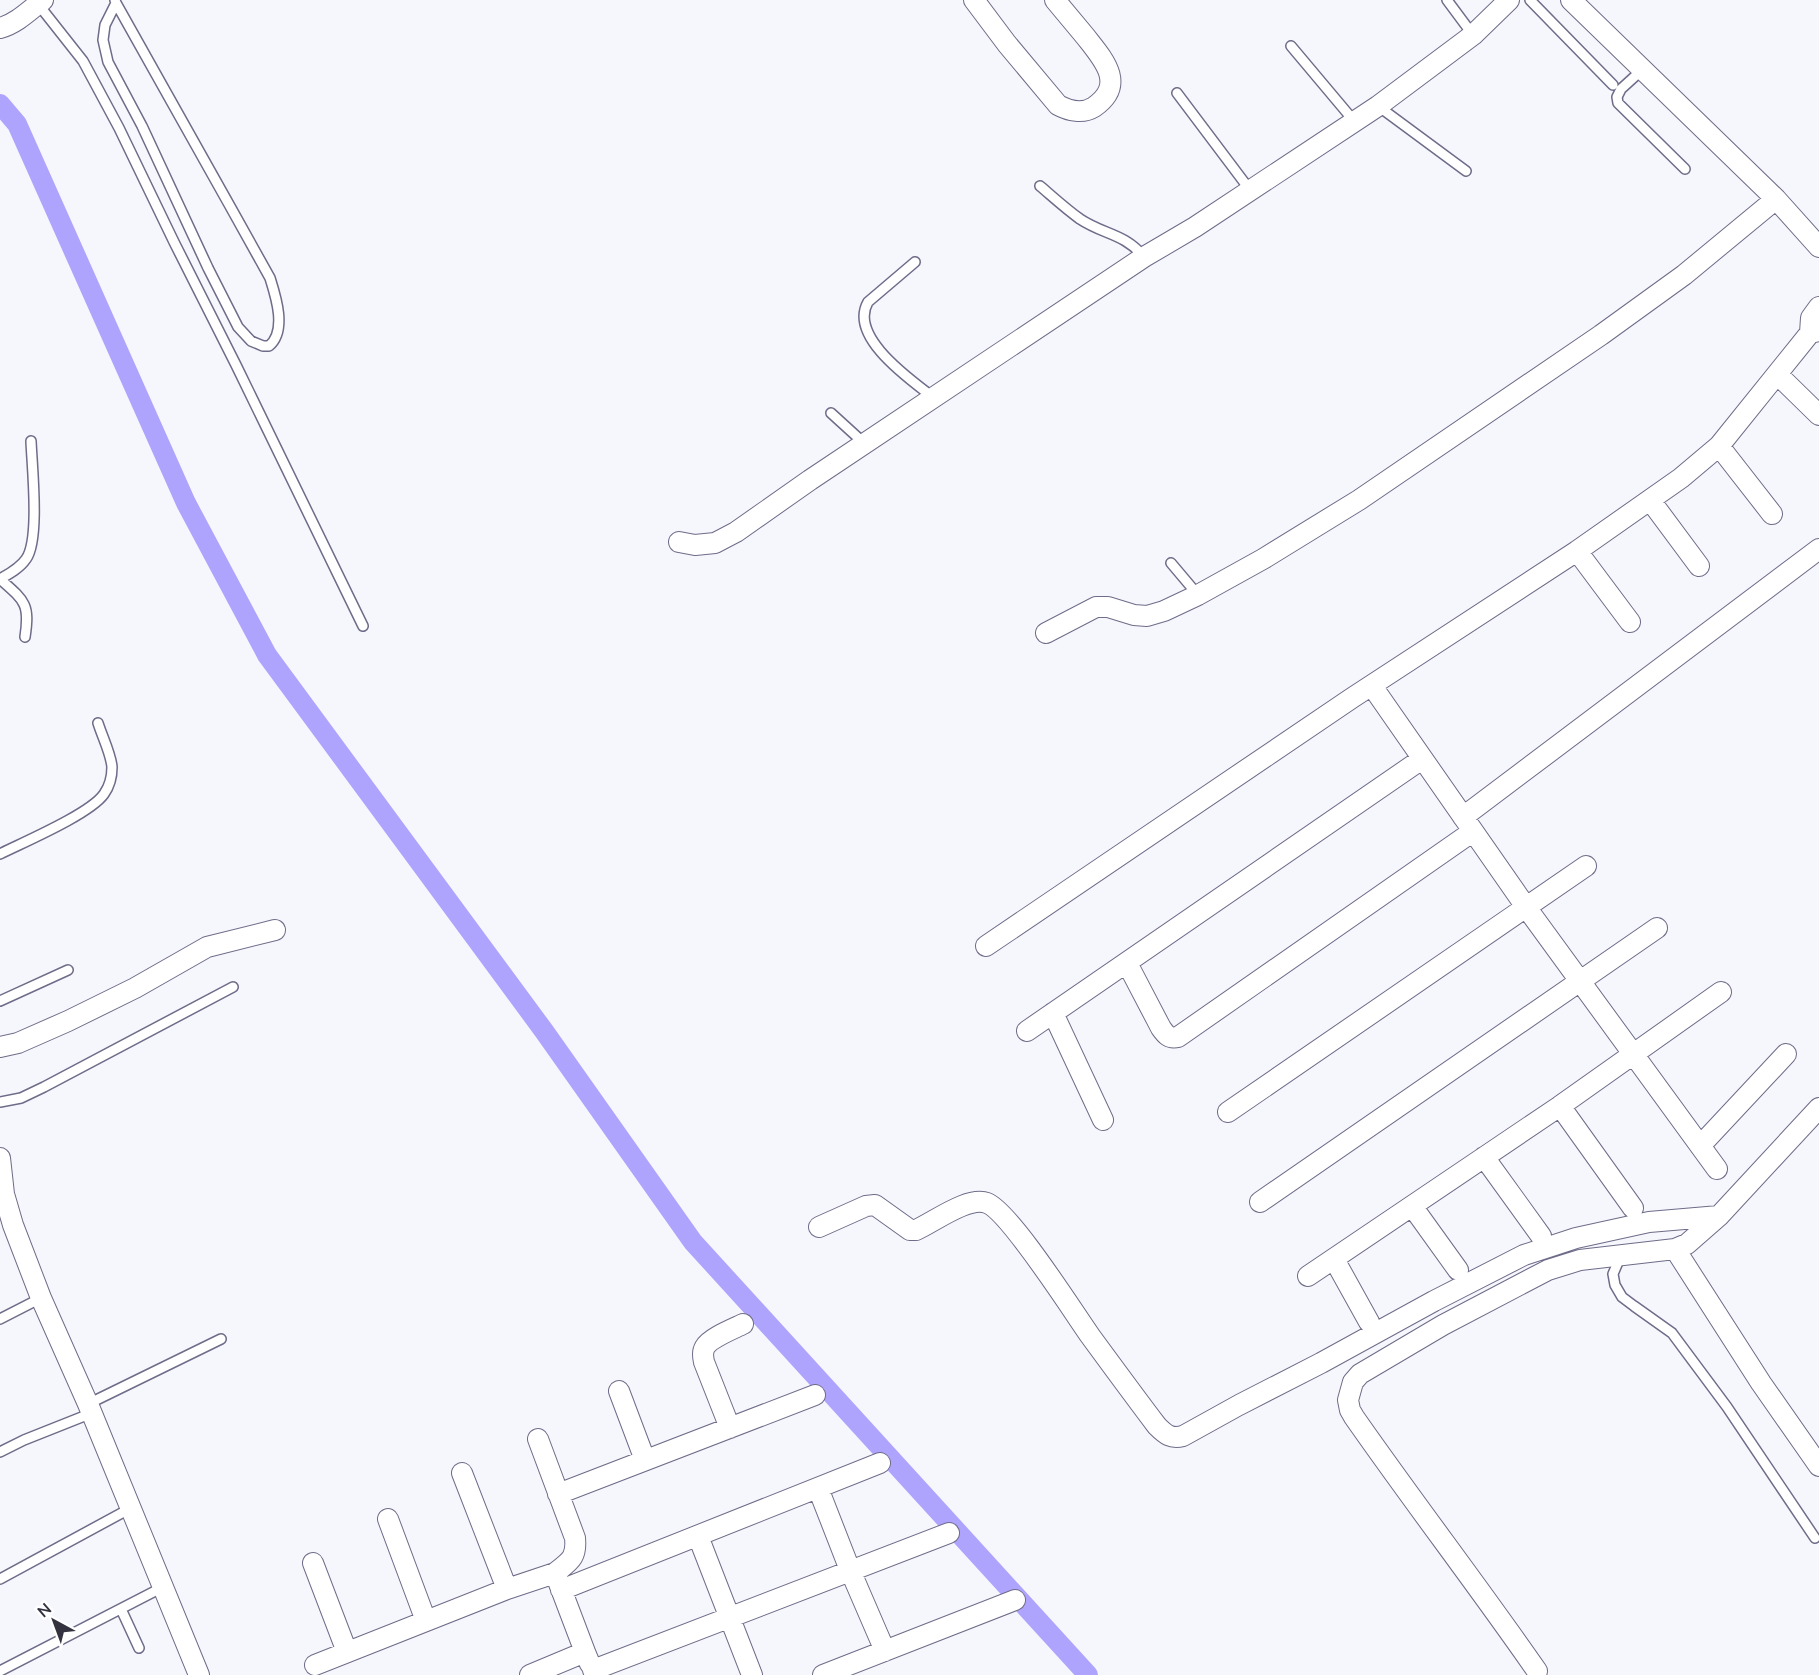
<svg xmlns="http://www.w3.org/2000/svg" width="1819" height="1675" font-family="'Nunito Sans',sans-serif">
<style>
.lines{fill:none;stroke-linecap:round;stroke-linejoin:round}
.canal{stroke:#afa4fd;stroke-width:20}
.service-casing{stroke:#6e6c88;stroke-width:12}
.minor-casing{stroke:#6e6c88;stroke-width:22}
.service{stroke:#fff;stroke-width:9}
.minor{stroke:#fff;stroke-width:20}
</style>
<rect width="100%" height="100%" fill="#f6f6fd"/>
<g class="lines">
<path class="canal" d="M0,104L17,124L186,503L267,655L544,1031L693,1242L1088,1675"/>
<g class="service-casing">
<path id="service" d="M115,0L116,3C167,94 219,186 270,278C276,297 287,331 269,346H263L251,341L238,327L208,268L142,126L108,62L103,40L105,25L116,3
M1447,0L1473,35
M1530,0L1613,85
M38,4L83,61L119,128L174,242L236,365L363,626
M1291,46L1354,121
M1643,69L1621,89L1617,97L1618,103L1685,169
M1177,93L1250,190
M1378,106L1466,171
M1040,186C1053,197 1066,209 1080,219C1104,235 1124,233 1144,257
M915,262L868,302C848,337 911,380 934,398
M831,413L865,444
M1171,563L1198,595
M0,579C9,574 20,568 26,559C40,540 32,467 31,441
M0,579C25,601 30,604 25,637
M0,854C24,842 90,814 104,794C109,787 112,776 112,767C111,754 102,736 98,723
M0,1001L68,970
M0,1102L21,1098L44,1087L233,987
M1621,1255L1613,1274L1615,1285L1622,1297L1634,1306L1672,1333L1727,1407L1815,1538
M0,1319L41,1298
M88,1404L221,1339
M0,1452L24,1440L92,1413
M0,1579L131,1508
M121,1609L139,1648
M0,1671L163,1587"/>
</g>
<g class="minor-casing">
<path id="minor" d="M974,0L1007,44L1058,105C1069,111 1083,114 1094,107C1127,84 1103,59 1085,36C1075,24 1065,12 1055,0
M1571,0L1776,199L1819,247
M0,28C16,24 30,10 43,0
M1819,307L1811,318L1810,333L1819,331
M1777,374L1819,415
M1719,446L1772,514
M1650,500L1699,566
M679,542L695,545L715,543L736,532L810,480L1144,257L1195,227L1378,106L1473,35L1509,0
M1577,551L1630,622
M1046,633L1096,607H1108L1134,615L1147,616L1164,611L1198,595L1263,559L1359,500L1601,335L1684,275L1776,199
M1372,686L1526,907L1717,1169
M1463,817L1819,549
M986,946L1352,698L1577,551L1681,478L1719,446L1810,333
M1127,963L1161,1028C1166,1035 1169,1039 1178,1037L1472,832
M1053,1013L1103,1120
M1027,1031L1422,759
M0,1047L18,1043L68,1021L135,988L207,947L275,930
M1560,1106L1633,1208
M1228,1112L1586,866
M1700,1146L1786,1054
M1484,1157L1541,1236
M0,1158L4,1194L13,1225L41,1298L88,1404L199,1675
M1260,1202L1657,928
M1412,1206L1458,1270
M819,1227L866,1206L875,1205L910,1230H916C934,1222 968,1196 987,1203C1010,1212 1074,1313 1091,1337C1113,1367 1135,1397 1157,1426C1166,1435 1171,1439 1183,1436L1239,1405L1321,1363L1434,1301L1524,1255L1576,1238L1649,1222L1719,1216
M1675,1249L1761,1383L1819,1466
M1334,1259L1369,1322
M1308,1276L1560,1106L1721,992
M619,1391L645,1460
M730,1428L704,1362C703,1357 702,1352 705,1347C710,1338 733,1329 743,1324
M538,1439L575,1538C577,1558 570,1561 555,1573
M462,1473L507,1589
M818,1488L850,1570L885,1651
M558,1494L815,1395
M388,1519L426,1621
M698,1536L752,1675
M313,1563L347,1652
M561,1590L880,1463
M315,1665L507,1589L555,1573L585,1652
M593,1670L949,1533
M1537,1671C1478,1586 1414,1503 1354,1417L1350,1410L1348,1400L1353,1382L1360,1374L1443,1325L1523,1283L1548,1270L1580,1260L1675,1249L1687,1244L1719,1216L1819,1108
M530,1675L585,1652L590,1664
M823,1675L1015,1600"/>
</g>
<use href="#service" class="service"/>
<use href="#minor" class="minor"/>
</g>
<g transform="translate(54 1621) rotate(319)" stroke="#ffffff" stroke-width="4.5" paint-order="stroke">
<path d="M0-4.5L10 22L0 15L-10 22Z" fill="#33323e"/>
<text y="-9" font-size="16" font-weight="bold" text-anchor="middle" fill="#33323e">N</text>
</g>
</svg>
